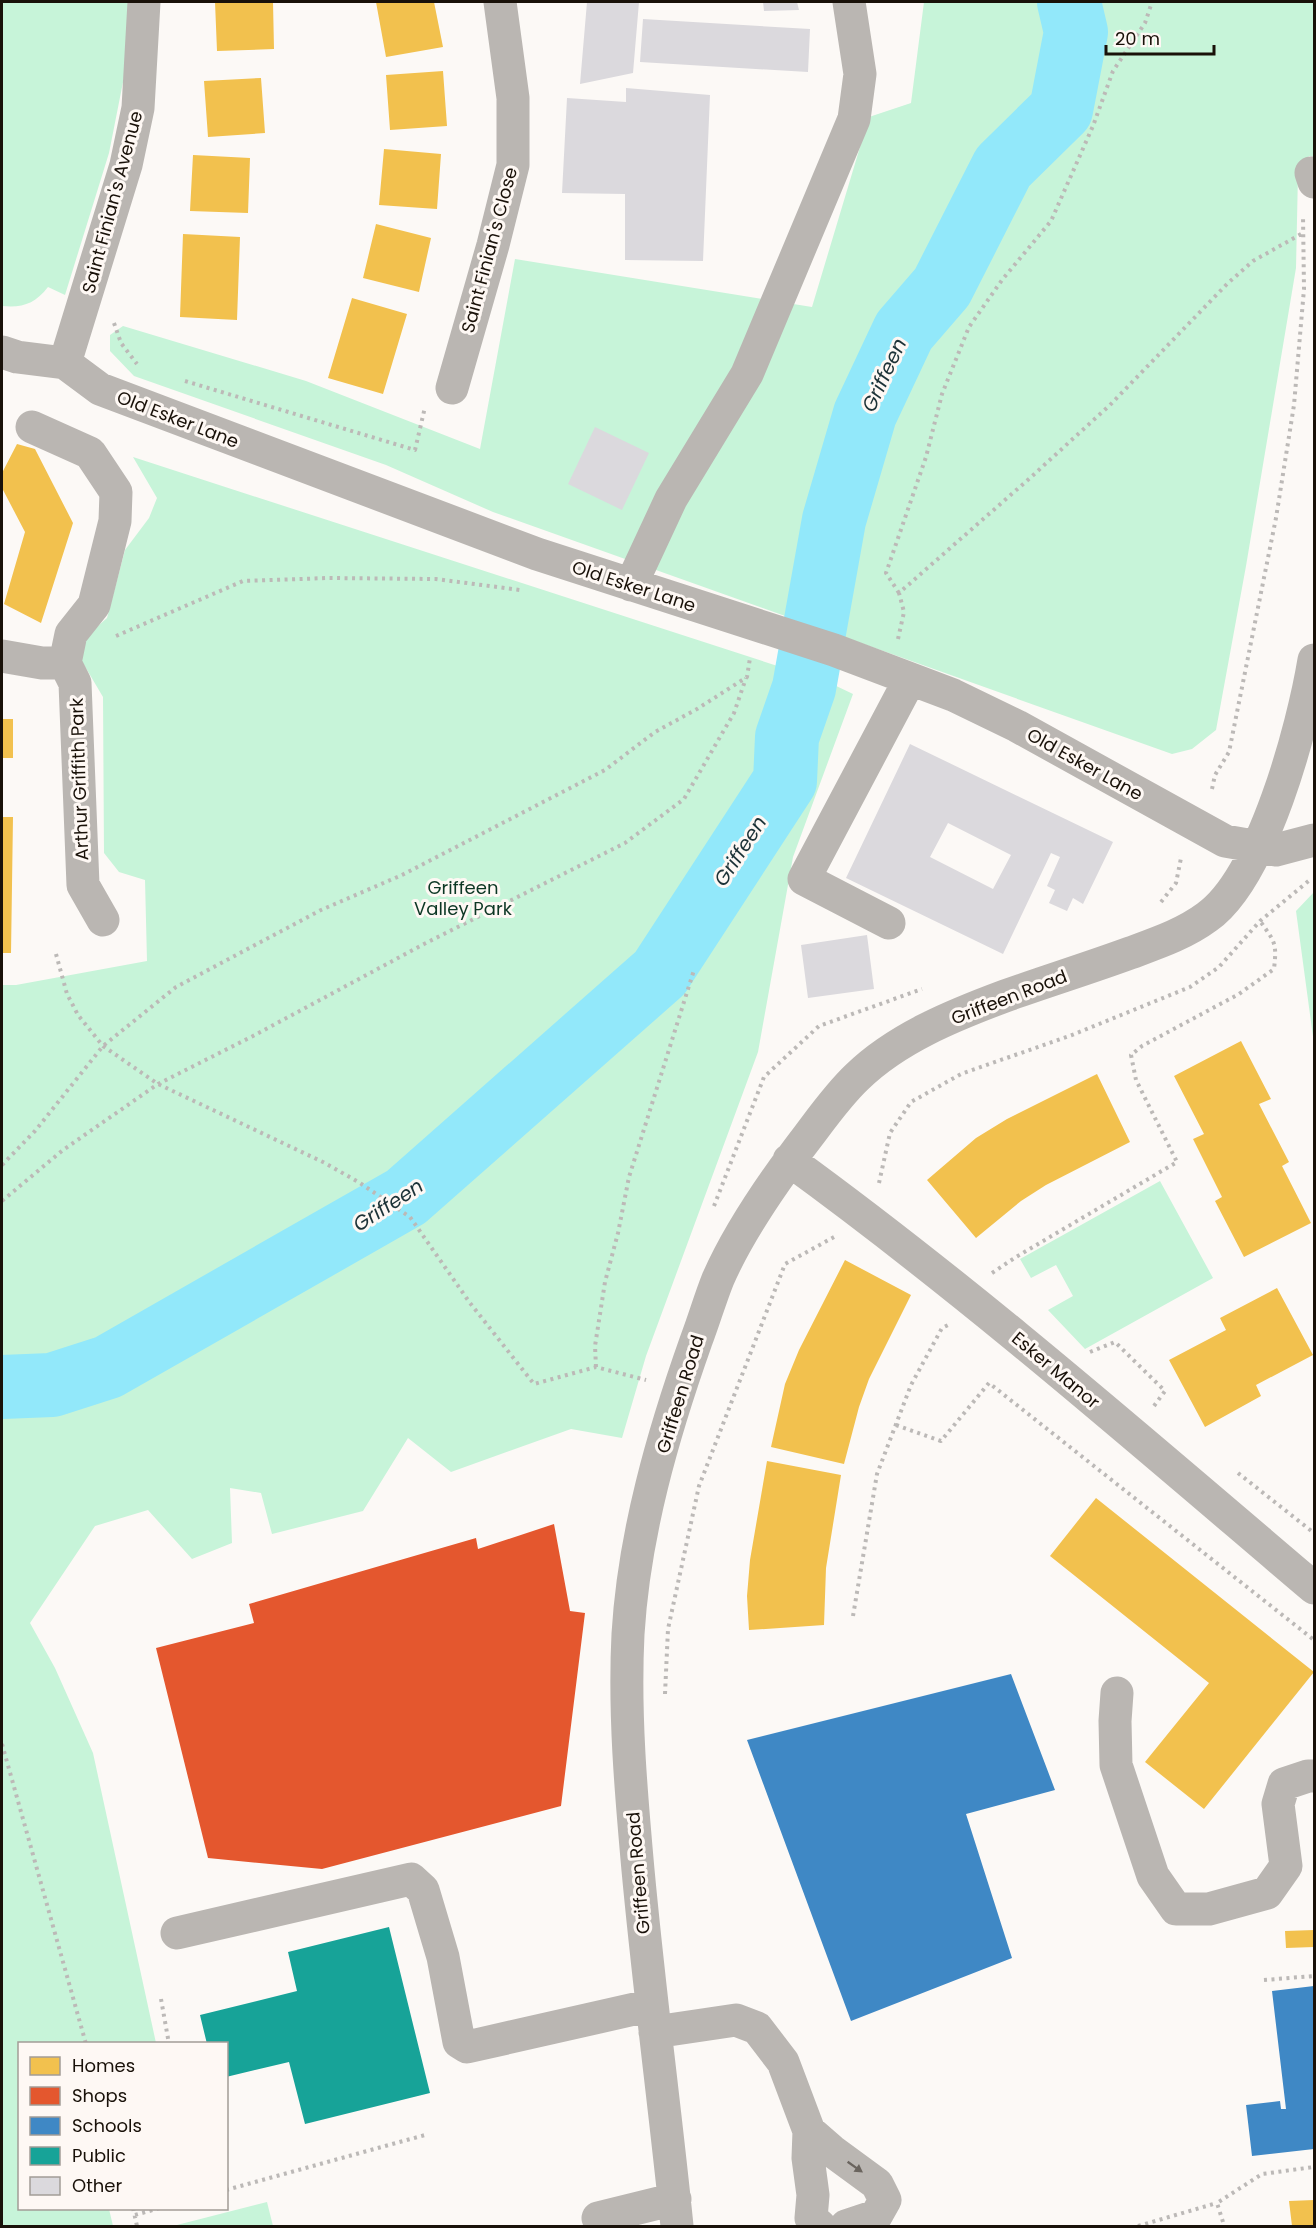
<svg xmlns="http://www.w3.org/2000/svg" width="1316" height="2228" font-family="Poppins,sans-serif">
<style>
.green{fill:#c7f4d9}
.homes{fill:#f2c14e}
.shops{fill:#e4572e}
.schools{fill:#3f88c5}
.public{fill:#17a398}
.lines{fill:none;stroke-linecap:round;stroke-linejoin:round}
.river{stroke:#92e8fa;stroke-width:64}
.building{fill:#dbd9dd;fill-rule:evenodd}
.path{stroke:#bcb9b7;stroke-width:4;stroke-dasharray:3 4.5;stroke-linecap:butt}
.minor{stroke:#bab6b2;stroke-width:33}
.oneway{fill:#6a645e}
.labels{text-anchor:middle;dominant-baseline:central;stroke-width:6;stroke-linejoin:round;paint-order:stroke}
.street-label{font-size:18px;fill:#191109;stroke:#fef8f4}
.park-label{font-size:18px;fill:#0c3724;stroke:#fef8f4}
.water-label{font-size:20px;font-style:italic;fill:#1c3237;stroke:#fef8f4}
</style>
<rect width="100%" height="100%" fill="#fcf9f6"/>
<path class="green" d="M2,2H129L124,77L109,153L65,295L48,287C35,304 22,308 2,306Z
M924,2H1314V157L1309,156L1298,173L1296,268L1246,566L1216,730L1192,749L1172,754L493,512L386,465L134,376L110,351V335L123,326L306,381L480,449L515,259L812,307L869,117L911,103Z
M133,457L830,683L853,694L793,857L758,1052L646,1356L622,1438L571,1429L451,1472L408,1438L363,1511L272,1534L261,1493L230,1488L232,1543L192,1559L148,1510L95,1526L30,1623L55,1668L93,1753L156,2043L20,2044V2208L109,2209L113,2226H2V985H16L147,961L145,880L119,872L104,853L103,697L80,658L81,641L107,618L125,550L149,518L157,498Z
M1314,892V1044L1296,911Z
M1160,1181L1213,1278L1085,1349L1048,1310L1073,1296L1056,1265L1031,1278L1020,1259Z
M267,2202L273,2226H173Z"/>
<path class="homes" d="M215,2H273L274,49L217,51Z
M376,2H434L443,47L386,57Z
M443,71L447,126L390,130L386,75Z
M261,78L265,133L208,137L204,81Z
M384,149L441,154L437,209L379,205Z
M193,155L250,158L248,213L190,211Z
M376,224L431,238L419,292L363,278Z
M183,234L240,237L237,320L180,317Z
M352,298L407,314L383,394L328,378Z
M17,444L35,449L73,523L41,623L4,604L25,532L2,488V473Z
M2,719H13V758H2Z
M2,817H13L11,953H2Z
M1241,1041L1271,1099L1259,1104L1289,1162L1282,1166L1311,1223L1244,1257L1215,1201L1222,1197L1193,1139L1204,1134L1174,1076Z
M1097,1074L1130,1142L1046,1185L1021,1201L976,1238L927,1180L976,1138L1007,1119Z
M845,1260L911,1295L869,1379L859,1407L844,1464L771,1447L785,1384L799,1350Z
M1277,1288L1313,1355L1256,1385L1261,1396L1205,1427L1169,1360L1226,1330L1220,1318Z
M767,1461L841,1475L826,1568L824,1625L749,1630L747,1596L750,1560Z
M1096,1498L1314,1672L1204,1809L1145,1762L1209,1683L1050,1556Z
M1314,1930V1947L1286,1948L1285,1931Z
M1314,2200V2226H1292L1289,2201Z"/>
<path class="shops" d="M554,1524L570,1611L585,1613L561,1806L322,1869L208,1858L156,1648L254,1623L249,1604L476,1538L478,1549Z"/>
<path class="schools" d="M1011,1674L1055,1790L966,1814L1012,1958L851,2021L747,1740Z
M1314,1986V2149L1252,2156L1246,2105L1280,2101L1281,2109H1286L1272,1991Z"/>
<path class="public" d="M389,1927L430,2093L305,2124L289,2062L226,2077V2044H207L200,2015L297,1991L288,1952Z"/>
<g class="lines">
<path class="river" d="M2,1387L52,1385L108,1367L406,1197L660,973L785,781L787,737L804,688L834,520L865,414L904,331L942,287L1003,167L1061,110L1076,32L1069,2"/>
</g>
<path class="building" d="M587,2H639L633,73L580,84Z
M763,2H797L799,10L764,11Z
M643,19L810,29L808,72L640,62Z
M626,88L710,95L703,261L625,260V194L562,193L567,98L626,102Z
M595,427L649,453L622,510L568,484Z
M910,744L1113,842L1083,904L1073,898L1067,911L1049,903L1055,890L1047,886L1060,857L1051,853L1003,954L846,878ZM948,823L1011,855L993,889L930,857Z
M867,935L874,989L808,998L801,945Z"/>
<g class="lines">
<path class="path" d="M114,323L121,343L137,364
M185,381L415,450L425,407
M899,593L886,573L926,457L942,394L969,327L1002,280L1051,221L1093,126L1113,71L1145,23L1152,2
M116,636L243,581L328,578L436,579L520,590
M898,639L904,612L899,593L1030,478L1110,405L1228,283L1253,261L1303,233
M1212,789L1215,775L1229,752L1276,518L1294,405L1304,289L1303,215
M1161,902L1176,883L1181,858L1179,856
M56,954L67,994L78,1015L103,1046L158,1084L325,1163L360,1183L410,1217L470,1303L534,1384L596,1367L646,1380
M2,1165L35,1131L103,1046L176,987L321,910L402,875L605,770L655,732L697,709L747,677L750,658
M879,1183L890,1133L911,1102L961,1074L1072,1035L1190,987L1219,967L1260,921L1311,879
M2,1201L63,1150L158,1084L253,1036L424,944L625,843L684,799L734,713L746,678
M714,1206L764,1077L819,1026L922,989
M992,1273L1016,1257L1177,1162L1136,1080L1131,1055L1142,1046L1239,994L1274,969C1277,943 1275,942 1260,921
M1090,1352L1115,1342L1165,1391L1154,1406
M596,1367L595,1346L605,1282L618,1233L629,1177L694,970
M896,1425L941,1441L989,1383L1314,1640
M1238,1473L1314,1533
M853,1616L877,1474L911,1385L942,1328L948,1325
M665,1694L668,1629L699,1486L785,1264L834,1237
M2,1744L86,2044
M1264,1980L1314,1976
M161,1999L169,2044
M226,2190L425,2135
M133,2208L137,2226
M135,2215L160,2208
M1223,2222L1217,2203L1262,2174L1314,2167
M1138,2226L1217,2203"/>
<path class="minor" d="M1311,173L1314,182
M2,352L17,357L65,363L100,389L537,554L834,650L953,695L1017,726L1225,841L1276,850L1314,840
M65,363L126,165L138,108L144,2
M452,388L493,245L513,165V98L500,2
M32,427L90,453L116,492L115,521L94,605L71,634L65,663
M631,585L671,499L747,374L854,119L860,74L849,2
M2,656L42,663H65
M65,663L75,683L83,885L103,920
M889,923L804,879L910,679
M789,1160C972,1293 1142,1442 1314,1588
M1117,1693L1115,1721L1116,1765L1153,1876L1176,1909H1209L1267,1893L1286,1866L1278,1804L1284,1784L1308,1776H1314
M177,1933L411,1879L423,1890L443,1957L459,2042L467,2047L652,2005
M655,2032L736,2020L757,2028L783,2062L809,2131L808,2158L813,2195L811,2218L820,2226
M809,2131L832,2151L877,2184L885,2200L876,2216L846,2226
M598,2218L675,2199
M677,2226C665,2108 649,1989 638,1870C631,1792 624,1713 628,1634C634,1534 663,1434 696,1341C704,1320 710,1299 718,1279C740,1229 776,1178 809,1135C824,1115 839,1094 857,1077C897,1038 954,1015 1005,996C1047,981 1089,968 1130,953C1157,943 1184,934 1207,917C1263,877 1303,727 1314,660"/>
</g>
<defs><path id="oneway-solid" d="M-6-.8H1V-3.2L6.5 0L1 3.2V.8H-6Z" transform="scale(1.5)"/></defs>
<use class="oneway" href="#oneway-solid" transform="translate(855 2167) rotate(35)"/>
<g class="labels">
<g class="street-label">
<text transform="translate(112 202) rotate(-75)">Saint Finian's Avenue</text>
<text transform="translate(489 250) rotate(-75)">Saint Finian's Close</text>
<text transform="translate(178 419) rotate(21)">Old Esker Lane</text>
<text transform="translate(634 586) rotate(18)">Old Esker Lane</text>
<text transform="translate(1085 764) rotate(29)">Old Esker Lane</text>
<text transform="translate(79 779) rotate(-92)">Arthur Griffith Park</text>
<text transform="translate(1009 997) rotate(-21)">Griffeen Road</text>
<text transform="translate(1056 1370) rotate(40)">Esker Manor</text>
<text transform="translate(680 1394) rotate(-73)">Griffeen Road</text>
<text transform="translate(638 1873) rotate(-95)">Griffeen Road</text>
</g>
<g class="park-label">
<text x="463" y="887">Griffeen<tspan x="463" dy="21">Valley Park</tspan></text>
</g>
<g class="water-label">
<text transform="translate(884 375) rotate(-65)">Griffeen</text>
<text transform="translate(740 851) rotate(-57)">Griffeen</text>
<text transform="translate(388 1205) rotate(-33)">Griffeen</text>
</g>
</g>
<rect width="1316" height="2228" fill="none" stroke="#191109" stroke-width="6"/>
<rect x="18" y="2042" width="210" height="168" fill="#fef8f4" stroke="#a29c96" stroke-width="1.5"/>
<rect x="30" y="2057" width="30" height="18" fill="#f2c14e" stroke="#a29c96" stroke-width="1.5"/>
<text x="72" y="2072" font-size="18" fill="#191109">Homes</text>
<rect x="30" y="2087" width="30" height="18" fill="#e4572e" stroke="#a29c96" stroke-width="1.5"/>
<text x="72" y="2102" font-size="18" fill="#191109">Shops</text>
<rect x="30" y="2117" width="30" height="18" fill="#3f88c5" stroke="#a29c96" stroke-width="1.5"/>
<text x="72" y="2132" font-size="18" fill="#191109">Schools</text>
<rect x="30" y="2147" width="30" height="18" fill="#17a398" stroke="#a29c96" stroke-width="1.5"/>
<text x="72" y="2162" font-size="18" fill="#191109">Public</text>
<rect x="30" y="2177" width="30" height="18" fill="#dbd9dd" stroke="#a29c96" stroke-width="1.5"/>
<text x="72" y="2192" font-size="18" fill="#191109">Other</text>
<path d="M1106 45v9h108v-9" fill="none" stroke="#191109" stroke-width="3"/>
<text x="1115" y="45" font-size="18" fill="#191109" stroke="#fef8f4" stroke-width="4.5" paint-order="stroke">20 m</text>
</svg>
